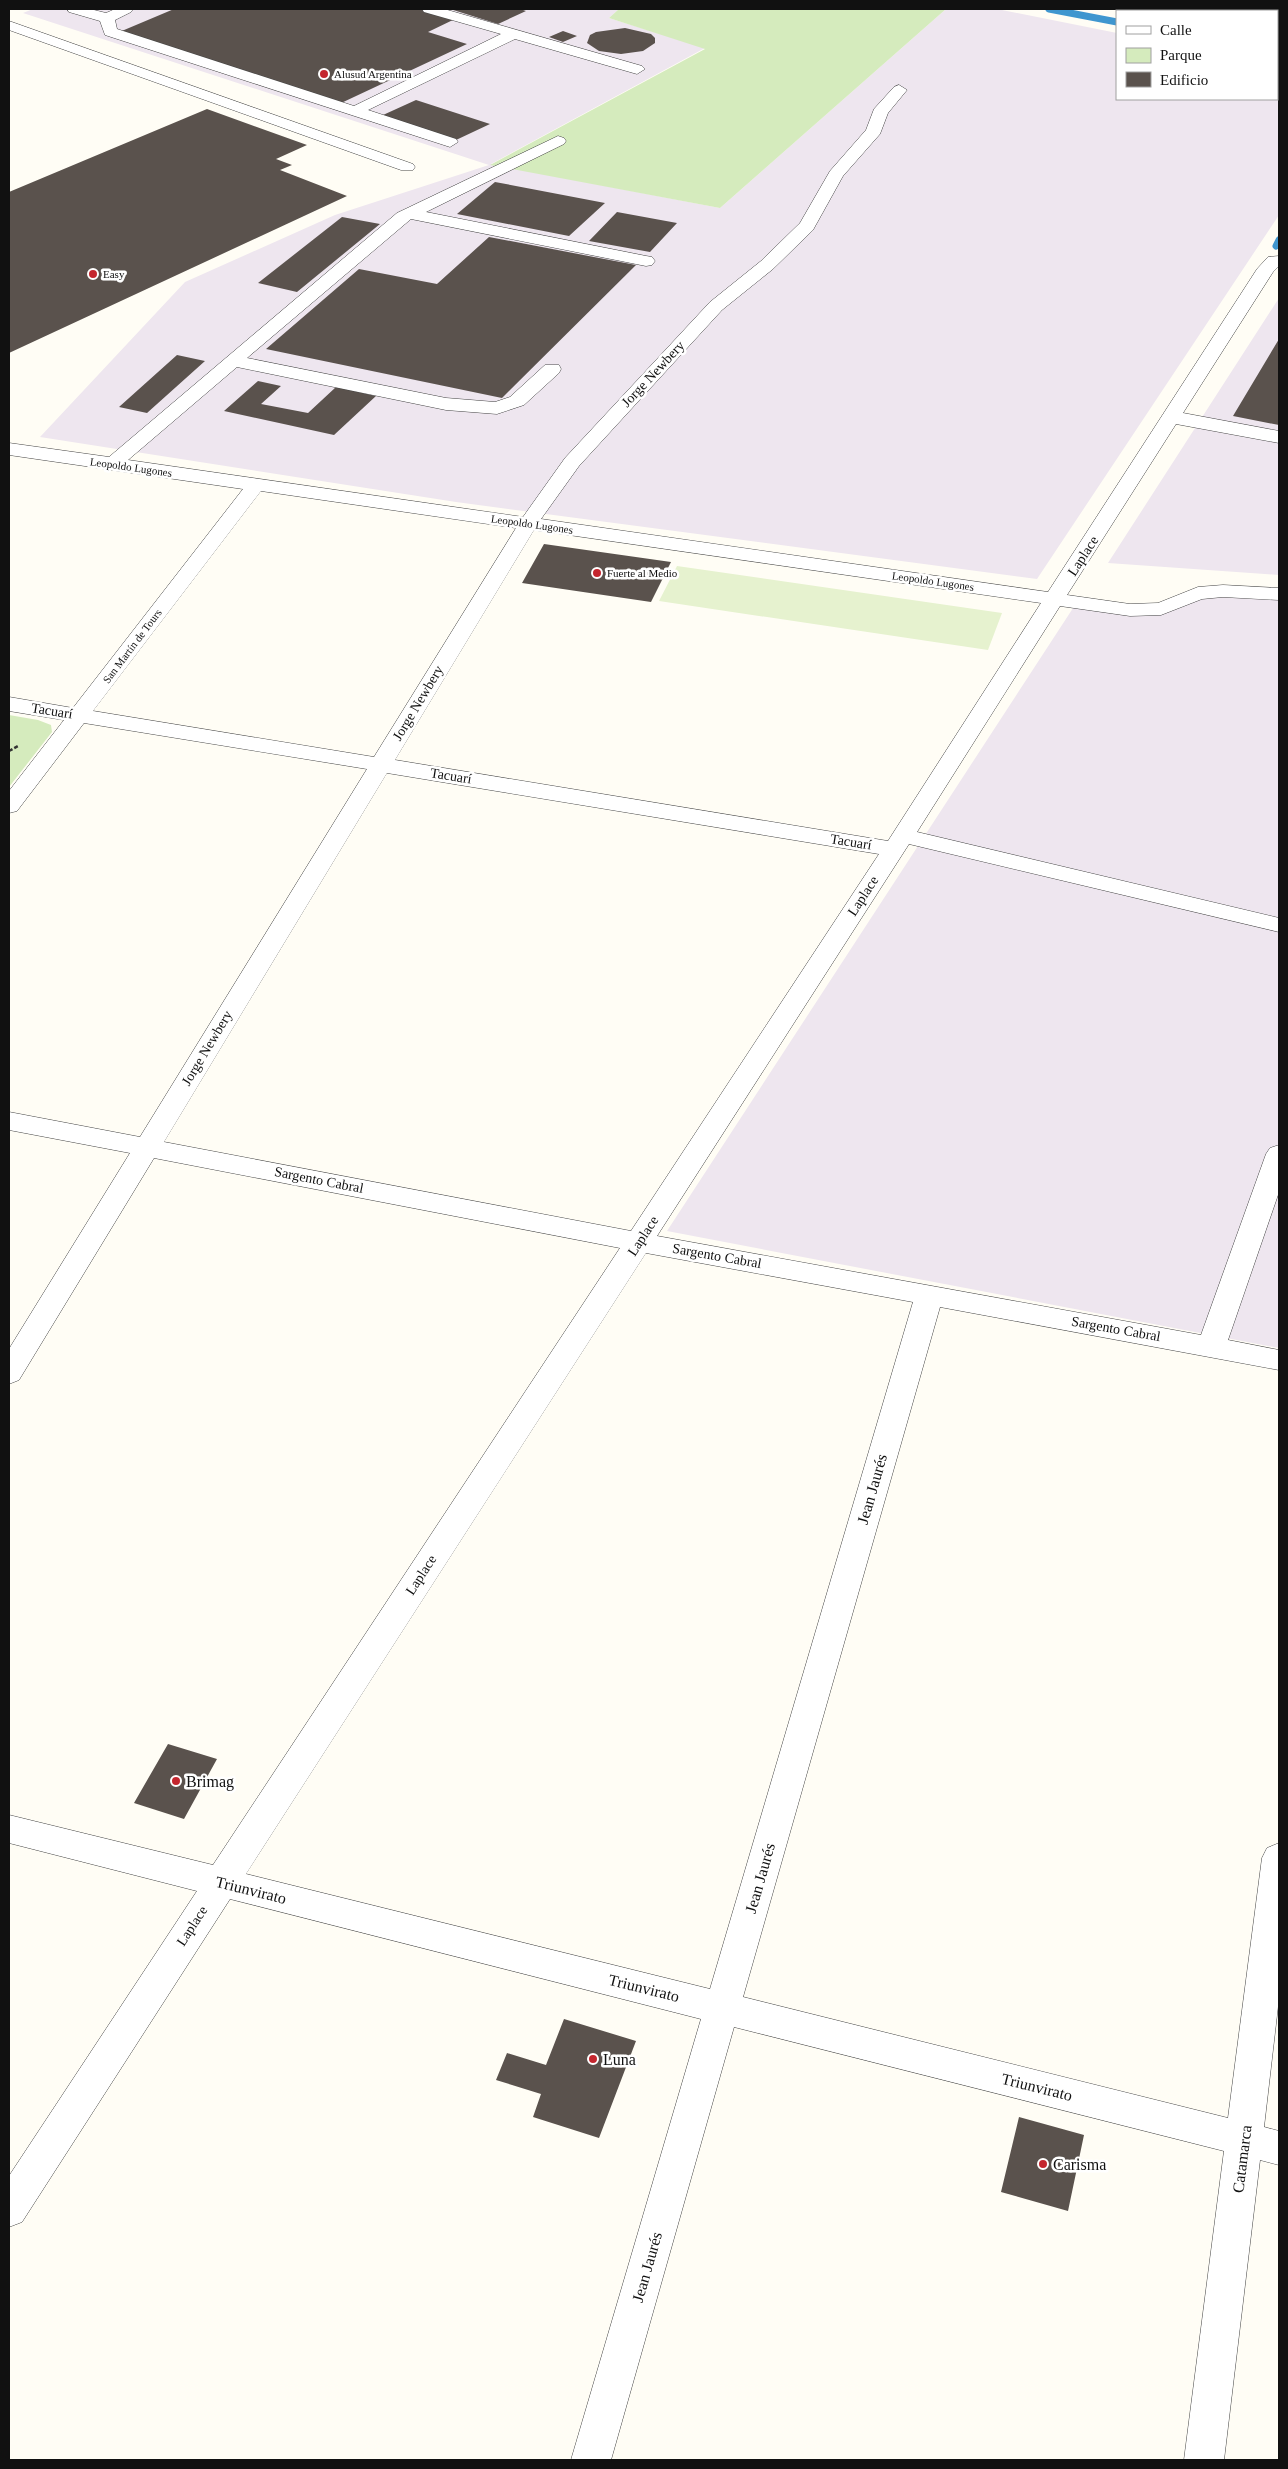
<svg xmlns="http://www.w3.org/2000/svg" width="1288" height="2469" font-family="Georgia,serif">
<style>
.industrial{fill:#eee6ef}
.green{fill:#d5ebbd}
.pitch{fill:#e6f2cf}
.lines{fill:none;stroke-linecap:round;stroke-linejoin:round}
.stream{stroke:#3f96cf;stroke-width:7}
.building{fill:#5a524d}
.minor-casing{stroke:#444;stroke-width:1}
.path{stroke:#333;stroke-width:2.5;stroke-dasharray:4 2;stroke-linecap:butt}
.minor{fill:#fff;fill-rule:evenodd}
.poi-dot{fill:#c4262e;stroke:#fff;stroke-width:2}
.labels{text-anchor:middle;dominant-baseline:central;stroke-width:5;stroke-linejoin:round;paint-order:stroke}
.far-poi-label{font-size:11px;fill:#111;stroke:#fff;text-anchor:start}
.far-street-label{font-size:11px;fill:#111;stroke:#fff}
.street-label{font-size:14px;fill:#111;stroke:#fff}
.near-street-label{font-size:16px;fill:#111;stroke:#fff}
.near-poi-label{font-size:16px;fill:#111;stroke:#fff;text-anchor:start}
</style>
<rect width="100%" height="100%" fill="#fffdf5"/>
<path class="industrial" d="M33,9H619L609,18L705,48L491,164L720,208L946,9H997L1117,33V99H1277V63L1279,64V215L1037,579L456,502L40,437L185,282L335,215L489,165L23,13Z
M1279,298V575L1108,563Z
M1223,591L1279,594V1348L667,1231L1077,602L1130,610Z"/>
<path class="green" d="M619,9H946L720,208L490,165L705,49L609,18Z
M9,715L38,720L51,725L52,732L9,787Z"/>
<path class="pitch" d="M677,566L1002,613L988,650L659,601Z"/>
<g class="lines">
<path class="stream" d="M1049,9L1117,22
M1277,53H1279
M1276,246L1279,240"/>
</g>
<path class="building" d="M174,9H425L457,18L428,32L467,44L339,104L117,33Z
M450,9H520L526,11L498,24Z
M625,28L651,34L655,38V43L643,51L621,54L599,51L587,43L590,35L596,32Z
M563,31L577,36L563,42L549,37Z
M416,100L490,124L456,140L383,115Z
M207,109L307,145L276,159L292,165L280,170L347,196L9,353V192Z
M495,182L605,203L569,236L457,214Z
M617,212L677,223L650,252L589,241Z
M342,217L380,224L297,292L258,283Z
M489,237L636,265L502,398L266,349L359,269L437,284Z
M1279,339V425L1233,416Z
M177,355L205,361L147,413L119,407Z
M258,381L281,386L261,404L308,413L336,387L376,396L334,435L224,411Z
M544,544L671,562L651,602L522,583Z
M168,1744L217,1759L184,1819L134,1803Z
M564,2019L636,2041L599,2138L533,2117L541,2094L496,2080L507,2053L546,2065Z
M1019,2117L1084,2135L1068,2211L1001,2192Z"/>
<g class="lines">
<g class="minor-casing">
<path id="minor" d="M67,9H90L106,13L115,9H133L131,12L115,20L117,29L354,106L501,34L424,12L422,9H444L642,66L645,69L637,74L515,39L368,110L456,139L458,142L450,147L105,35L100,21L69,12Z
M9,21L413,164L415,167L413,170H401L9,30Z
M899,85L907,90L888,113L880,134L843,176L813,230L773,269L722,310L579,466L541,519L1048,592L1257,269L1268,257L1279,256V266L1273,272L1183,413L1279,431V443L1176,424L1067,595L1130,604L1158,603L1198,587L1223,585L1279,588V600L1223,597L1202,599L1161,615L1130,616L1060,606L917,832L1279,918V932L909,844L657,1236L1201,1335L1266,1154L1270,1148L1279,1145V1192L1228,1340L1279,1350V1370L940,1307L743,1997L1228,2118L1262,1858L1267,1848L1279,1843V1998L1264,2127L1279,2131V2165L1260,2160L1224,2460H1184L1224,2151L734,2027L611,2460H571L701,2019L230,1899L22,2222L9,2227V2176L197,1891L9,1843V1815L213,1865L620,1248L154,1158L19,1380L9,1384V1349L130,1153L9,1130V1112L140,1137L367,769L84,723L17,811L9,813V791L64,720L9,711V697L73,708L243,489L9,455V443L109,457L397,213L558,136L564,138L566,141L564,144L426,212L646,256L652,257L655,261L652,265L646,266L411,219L247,358L446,398L495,402L510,397L545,365H559L561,369L559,373L524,405L497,414L446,410L237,367L128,460L523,517L565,458L710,302L761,261L800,223L830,171L866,130L874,109L894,87ZM261,491L516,528L374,757L93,711ZM534,530L1041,603L888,841L395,760ZM387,773L879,854L631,1231L164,1142ZM646,1253L913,1302L710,1989L246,1874Z"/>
</g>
<path class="path" d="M9,751L18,746"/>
<use href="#minor" class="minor"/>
</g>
<g class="poi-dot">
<circle cx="324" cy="74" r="5"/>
<circle cx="93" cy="274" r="5"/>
<circle cx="597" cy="573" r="5"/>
<circle cx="176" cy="1781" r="5"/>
<circle cx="593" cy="2059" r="5"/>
<circle cx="1043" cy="2164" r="5"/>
</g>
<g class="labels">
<g class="far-poi-label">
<text x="334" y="74">Alusud Argentina</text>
<text x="103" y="274">Easy</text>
<text x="607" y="573">Fuerte al Medio</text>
</g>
<g class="far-street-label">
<text transform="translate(131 467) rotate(8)">Leopoldo Lugones</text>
<text transform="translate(532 524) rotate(8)">Leopoldo Lugones</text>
<text transform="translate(933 581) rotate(8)">Leopoldo Lugones</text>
<text transform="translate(132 646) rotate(-53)">San Martín de Tours</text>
</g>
<g class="street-label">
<text transform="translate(653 374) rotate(-47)">Jorge Newbery</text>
<text transform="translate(1083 556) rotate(-57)">Laplace</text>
<text transform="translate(418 703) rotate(-59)">Jorge Newbery</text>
<text transform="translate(52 711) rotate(9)">Tacuarí</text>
<text transform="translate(451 776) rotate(9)">Tacuarí</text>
<text transform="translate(851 842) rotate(9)">Tacuarí</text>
<text transform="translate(863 896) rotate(-57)">Laplace</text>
<text transform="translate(207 1048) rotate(-59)">Jorge Newbery</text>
<text transform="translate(319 1180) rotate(11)">Sargento Cabral</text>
<text transform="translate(643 1236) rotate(-57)">Laplace</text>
<text transform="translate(717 1256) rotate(10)">Sargento Cabral</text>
<text transform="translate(1116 1329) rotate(10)">Sargento Cabral</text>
<text transform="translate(421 1575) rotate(-57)">Laplace</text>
<text transform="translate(192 1926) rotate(-57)">Laplace</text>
</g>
<g class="near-street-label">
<text transform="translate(872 1489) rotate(-74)">Jean Jaurés</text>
<text transform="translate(760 1878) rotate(-74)">Jean Jaurés</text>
<text transform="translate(251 1890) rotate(14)">Triunvirato</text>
<text transform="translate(644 1988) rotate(14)">Triunvirato</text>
<text transform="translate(1037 2087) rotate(14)">Triunvirato</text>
<text transform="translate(1242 2159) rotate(-83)">Catamarca</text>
<text transform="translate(647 2267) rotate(-74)">Jean Jaurés</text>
</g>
<g class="near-poi-label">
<text x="186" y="1781">Brimag</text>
<text x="603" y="2059">Luna</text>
<text x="1053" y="2164">Carisma</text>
</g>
</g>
<rect width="1288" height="2469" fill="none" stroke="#111111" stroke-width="20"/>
<rect x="1116" y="10" width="162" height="90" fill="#ffffff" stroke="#a0a0a0"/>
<rect x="1126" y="26" width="25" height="8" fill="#ffffff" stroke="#a0a0a0"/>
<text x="1160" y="35" font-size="15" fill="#111111">Calle</text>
<rect x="1126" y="48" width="25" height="15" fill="#d5ebbd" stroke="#a0a0a0"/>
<text x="1160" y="60" font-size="15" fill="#111111">Parque</text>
<rect x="1126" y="72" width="25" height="15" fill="#5a524d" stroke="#a0a0a0"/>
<text x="1160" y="85" font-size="15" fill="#111111">Edificio</text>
</svg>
